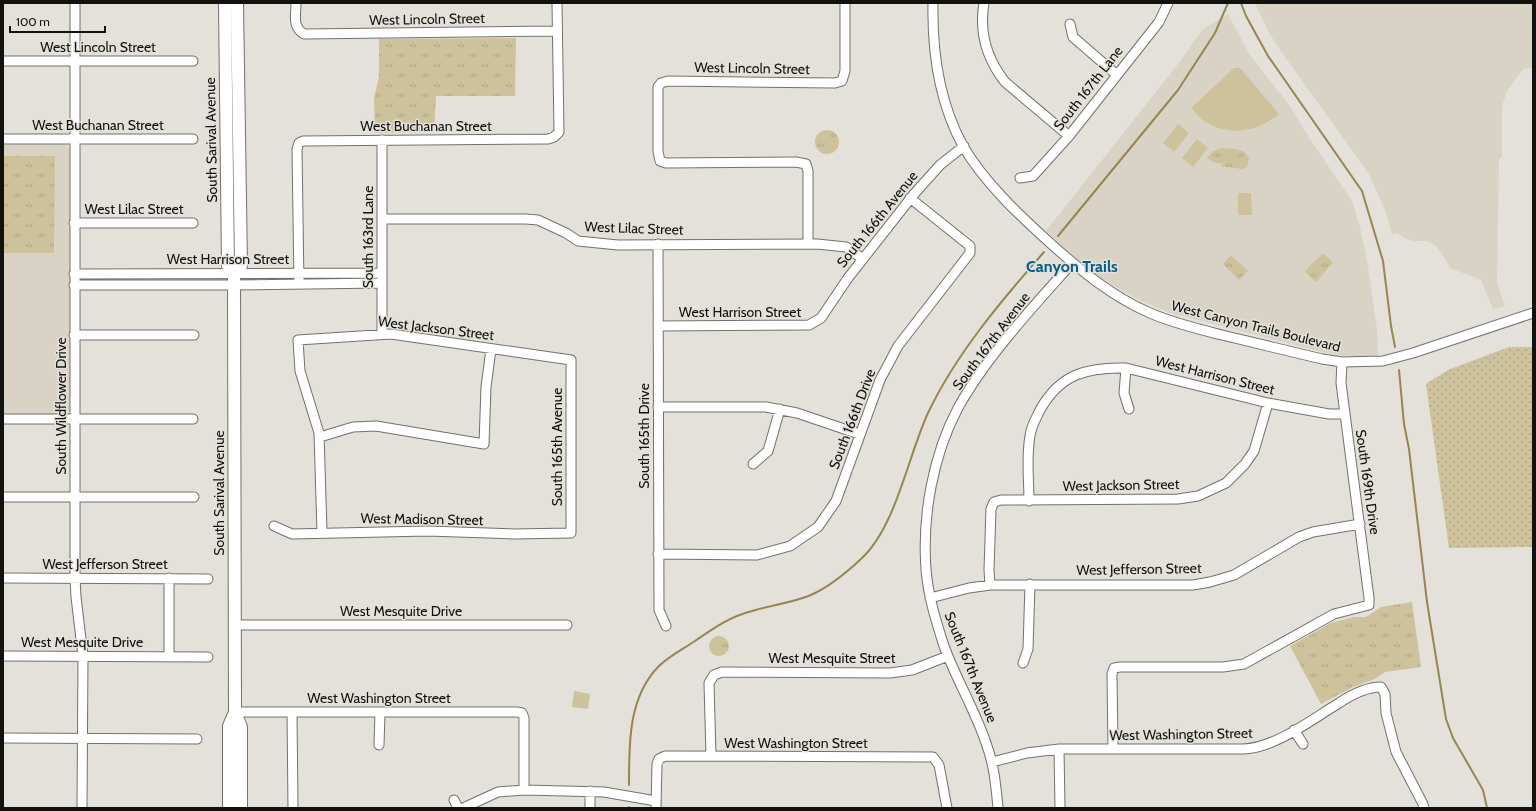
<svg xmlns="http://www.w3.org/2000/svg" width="1536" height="811" font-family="Cabin,sans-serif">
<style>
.built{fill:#d8d3c5}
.grass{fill:url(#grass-dots)}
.park{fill:url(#park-tufts)}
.pitch{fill:#cdc29c}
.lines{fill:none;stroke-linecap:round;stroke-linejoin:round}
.stream{stroke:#968651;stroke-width:2}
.minor-casing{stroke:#73716b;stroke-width:11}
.major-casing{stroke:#73716b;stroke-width:14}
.minor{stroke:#fff;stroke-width:9}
.major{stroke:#fff;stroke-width:12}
.labels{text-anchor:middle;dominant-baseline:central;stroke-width:3;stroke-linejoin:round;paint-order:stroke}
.street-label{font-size:14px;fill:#11110e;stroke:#e3e1d9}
.quarter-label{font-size:16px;font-weight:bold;fill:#045e88;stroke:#e3e1d9}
</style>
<defs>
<pattern id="grass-dots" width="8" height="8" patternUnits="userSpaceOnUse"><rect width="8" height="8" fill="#cdc29c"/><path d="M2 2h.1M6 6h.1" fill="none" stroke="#afa685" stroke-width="1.8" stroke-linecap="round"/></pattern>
<pattern id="park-tufts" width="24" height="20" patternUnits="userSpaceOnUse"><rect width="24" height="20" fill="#cdc29c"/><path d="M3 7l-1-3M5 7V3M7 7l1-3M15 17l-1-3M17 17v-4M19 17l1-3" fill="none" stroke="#afa685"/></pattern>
</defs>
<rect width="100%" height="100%" fill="#e3e1d9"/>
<path class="built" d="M1255,3H1533V69L1528,68L1523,69L1507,91L1502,106V156L1499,159L1497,283L1505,306L1493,309L1481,280L1450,268L1444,257L1436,246L1427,241H1414L1404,238L1397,233L1392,234L1386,212L1369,174L1282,53L1268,31Z
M1228,14L1249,54L1290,106L1306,133L1352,201L1360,227L1367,260L1377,329L1378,355L1362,357L1334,355L1168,312L1141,301L1116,287L1090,271L1046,231L1178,64L1202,30Z
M64,144L68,146L70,152V410L64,414H3V145Z"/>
<path class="grass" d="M1509,347H1533V547L1449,548L1426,384L1448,370Z"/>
<path class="park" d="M516,38L515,96H436L434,132L375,133L374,98L379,77V39Z
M815 142a12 12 0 1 1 24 0a12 12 0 1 1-24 0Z
M1222,148C1232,149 1246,148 1249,159L1247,167L1242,169L1228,167H1223L1221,166L1223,164L1213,162L1207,158L1213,151Z
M3,156H55L54,253H3Z
M1323,253L1333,262L1316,282L1305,271Z
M1231,255L1248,271L1239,280L1223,264Z
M1412,602L1421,667L1385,672L1375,679L1353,687L1321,704L1290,646L1331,623L1354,617H1366L1381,607Z
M709 646a10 10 0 1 1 20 0a10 10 0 1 1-20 0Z"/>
<path class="pitch" d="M1234,68H1240L1279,114C1258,132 1228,137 1204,121C1199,118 1195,112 1191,108Z
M1178,124L1189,133L1174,152L1163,143Z
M1197,139L1208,148L1193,167L1182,158Z
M1238,193H1251L1252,215H1238Z
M574,691L590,694L588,709L572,707Z"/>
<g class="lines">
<path class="stream" d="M1241,3L1246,16L1268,56L1362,191L1383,261L1391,326L1395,347
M1058,236L1178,90L1215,33L1228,3
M1399,370L1404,424L1409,449L1427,602L1446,719L1453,738L1483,790L1487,808
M629,785C629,744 628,697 659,666C669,656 683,649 695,641C714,628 729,617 752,611C771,605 792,603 811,595C829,587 846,573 861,559C896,527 908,456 928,413C956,354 1001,301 1044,252
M629,808V807"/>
<g class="minor-casing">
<path id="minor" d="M75,3V578L76,597L83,656L82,808
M296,3C296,15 292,27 304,34L557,31
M933,3C932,52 939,102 963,146C984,182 1019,215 1049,242C1080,270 1111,296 1150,313C1173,323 1198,329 1222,335C1255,343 1289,351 1322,359L1342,362L1383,361L1413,353L1533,313
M984,3C979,32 987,59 1005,82L1069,136
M1070,24L1073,37L1117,75
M3,61H193
M3,139H193
M382,140V334
M1020,178L1033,176L1069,136L1159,22L1168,3
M382,219H526L538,220L566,233L578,241L618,245L817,244L846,247L863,259
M74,223H193
M658,244L659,610L666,626
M808,244V171L806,164L796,162L666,163L660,161L658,151V87L661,83L668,81L835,83L842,81L845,71V3
M74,274L382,273
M299,284L297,149L299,143L303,141L548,139L554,137L559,132L557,3
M74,285H234L382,283
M658,326L809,325L821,318L848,278L914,194L940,165L964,146
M74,335H194
M1126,368L1124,393L1129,409
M658,407H766L797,413L859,434
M3,419H193
M320,437L353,427L376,426L484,444L486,387L491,349
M753,464L768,451L780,409
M3,497H194
M1029,501C1029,480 1026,457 1030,436C1031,426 1036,419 1040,410C1060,374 1087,367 1126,368L1268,403L1329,414H1345
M274,526L292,534L428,531L514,534L571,533V360L391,334L298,340L300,371L319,433L322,533
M658,554L757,555L790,546L818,527L836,501L880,380L898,346L970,253V246L910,198
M3,578L208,579
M169,578V657
M990,585L989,570L991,509L994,502L1001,500L1178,499L1198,496L1226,483L1245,464L1254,451L1268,403
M930,598L969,588L990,585H1193L1210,582L1234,575L1299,537L1313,532L1360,524
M235,625H567
M3,656L208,657
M1023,663L1028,649L1030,584
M235,712H517L522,713L524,718V790
M292,712L293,808
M1294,730L1303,744
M3,738L197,739
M379,745L380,712
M1113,748L1112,674L1114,668L1120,667H1223L1244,664L1334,614L1369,605V598L1341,383L1342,362
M1059,749L1060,808
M711,756L709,683L714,675L722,672L890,673L912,670L948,656
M992,762L1027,753L1059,749H1243C1275,748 1311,720 1339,703C1351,695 1365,687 1381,687L1385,694L1386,713L1396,752L1423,804L1424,808
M590,791V808
M454,800L458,808
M463,808L498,792L524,790L604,792L656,801
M656,808L657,764L659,759L665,756L933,757L939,765L947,808
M998,808C996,786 994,764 986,743C975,710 956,679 944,646C936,621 928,596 926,569C922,516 933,455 958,408C986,357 1033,307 1072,263"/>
</g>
<g class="major-casing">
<path id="major" d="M225,3L228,266L234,273
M237,3L241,266L234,273L235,712L241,727V808
M229,808V726L235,712"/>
</g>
<use href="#minor" class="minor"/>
<use href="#major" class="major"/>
</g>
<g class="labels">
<g class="street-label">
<text transform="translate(427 19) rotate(-1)">West Lincoln Street</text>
<text x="98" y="47">West Lincoln Street</text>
<text transform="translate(752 68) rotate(1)">West Lincoln Street</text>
<text transform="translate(1088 88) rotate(-52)">South 167th Lane</text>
<text x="98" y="125">West Buchanan Street</text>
<text x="426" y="126">West Buchanan Street</text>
<text transform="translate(211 140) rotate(-91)">South Sarival Avenue</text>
<text x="134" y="209">West Lilac Street</text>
<text transform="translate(877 219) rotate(-51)">South 166th Avenue</text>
<text transform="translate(634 228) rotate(2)">West Lilac Street</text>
<text transform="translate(368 237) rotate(-90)">South 163rd Lane</text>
<text x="228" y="259">West Harrison Street</text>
<text x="740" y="312">West Harrison Street</text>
<text transform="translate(1256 326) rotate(14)">West Canyon Trails Boulevard</text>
<text transform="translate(436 328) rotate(7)">West Jackson Street</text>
<text transform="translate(991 341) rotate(-53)">South 167th Avenue</text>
<text transform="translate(1215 375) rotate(14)">West Harrison Street</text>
<text transform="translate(61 406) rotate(-90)">South Wildflower Drive</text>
<text transform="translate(852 419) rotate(-69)">South 166th Drive</text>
<text transform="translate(644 436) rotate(-90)">South 165th Drive</text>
<text transform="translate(557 447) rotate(-90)">South 165th Avenue</text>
<text transform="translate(1368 482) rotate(82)">South 169th Drive</text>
<text transform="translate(1121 485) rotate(-1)">West Jackson Street</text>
<text transform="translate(219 493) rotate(-90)">South Sarival Avenue</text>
<text transform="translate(422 519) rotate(1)">West Madison Street</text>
<text x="105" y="564">West Jefferson Street</text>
<text transform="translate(1139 569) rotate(-1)">West Jefferson Street</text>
<text x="401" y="611">West Mesquite Drive</text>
<text x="82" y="642">West Mesquite Drive</text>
<text x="832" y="658">West Mesquite Street</text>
<text transform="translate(971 667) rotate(68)">South 167th Avenue</text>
<text x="379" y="698">West Washington Street</text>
<text transform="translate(1181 734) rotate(-1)">West Washington Street</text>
<text x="796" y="743">West Washington Street</text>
</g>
<g class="quarter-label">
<text x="1072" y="266">Canyon Trails</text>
</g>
</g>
<rect width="1536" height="811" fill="none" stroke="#11110e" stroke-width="8"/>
<path d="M10 26v6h95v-6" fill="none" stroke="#11110e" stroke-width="2"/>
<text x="16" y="26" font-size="12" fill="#11110e" stroke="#e3e1d9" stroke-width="3" paint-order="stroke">100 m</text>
</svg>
